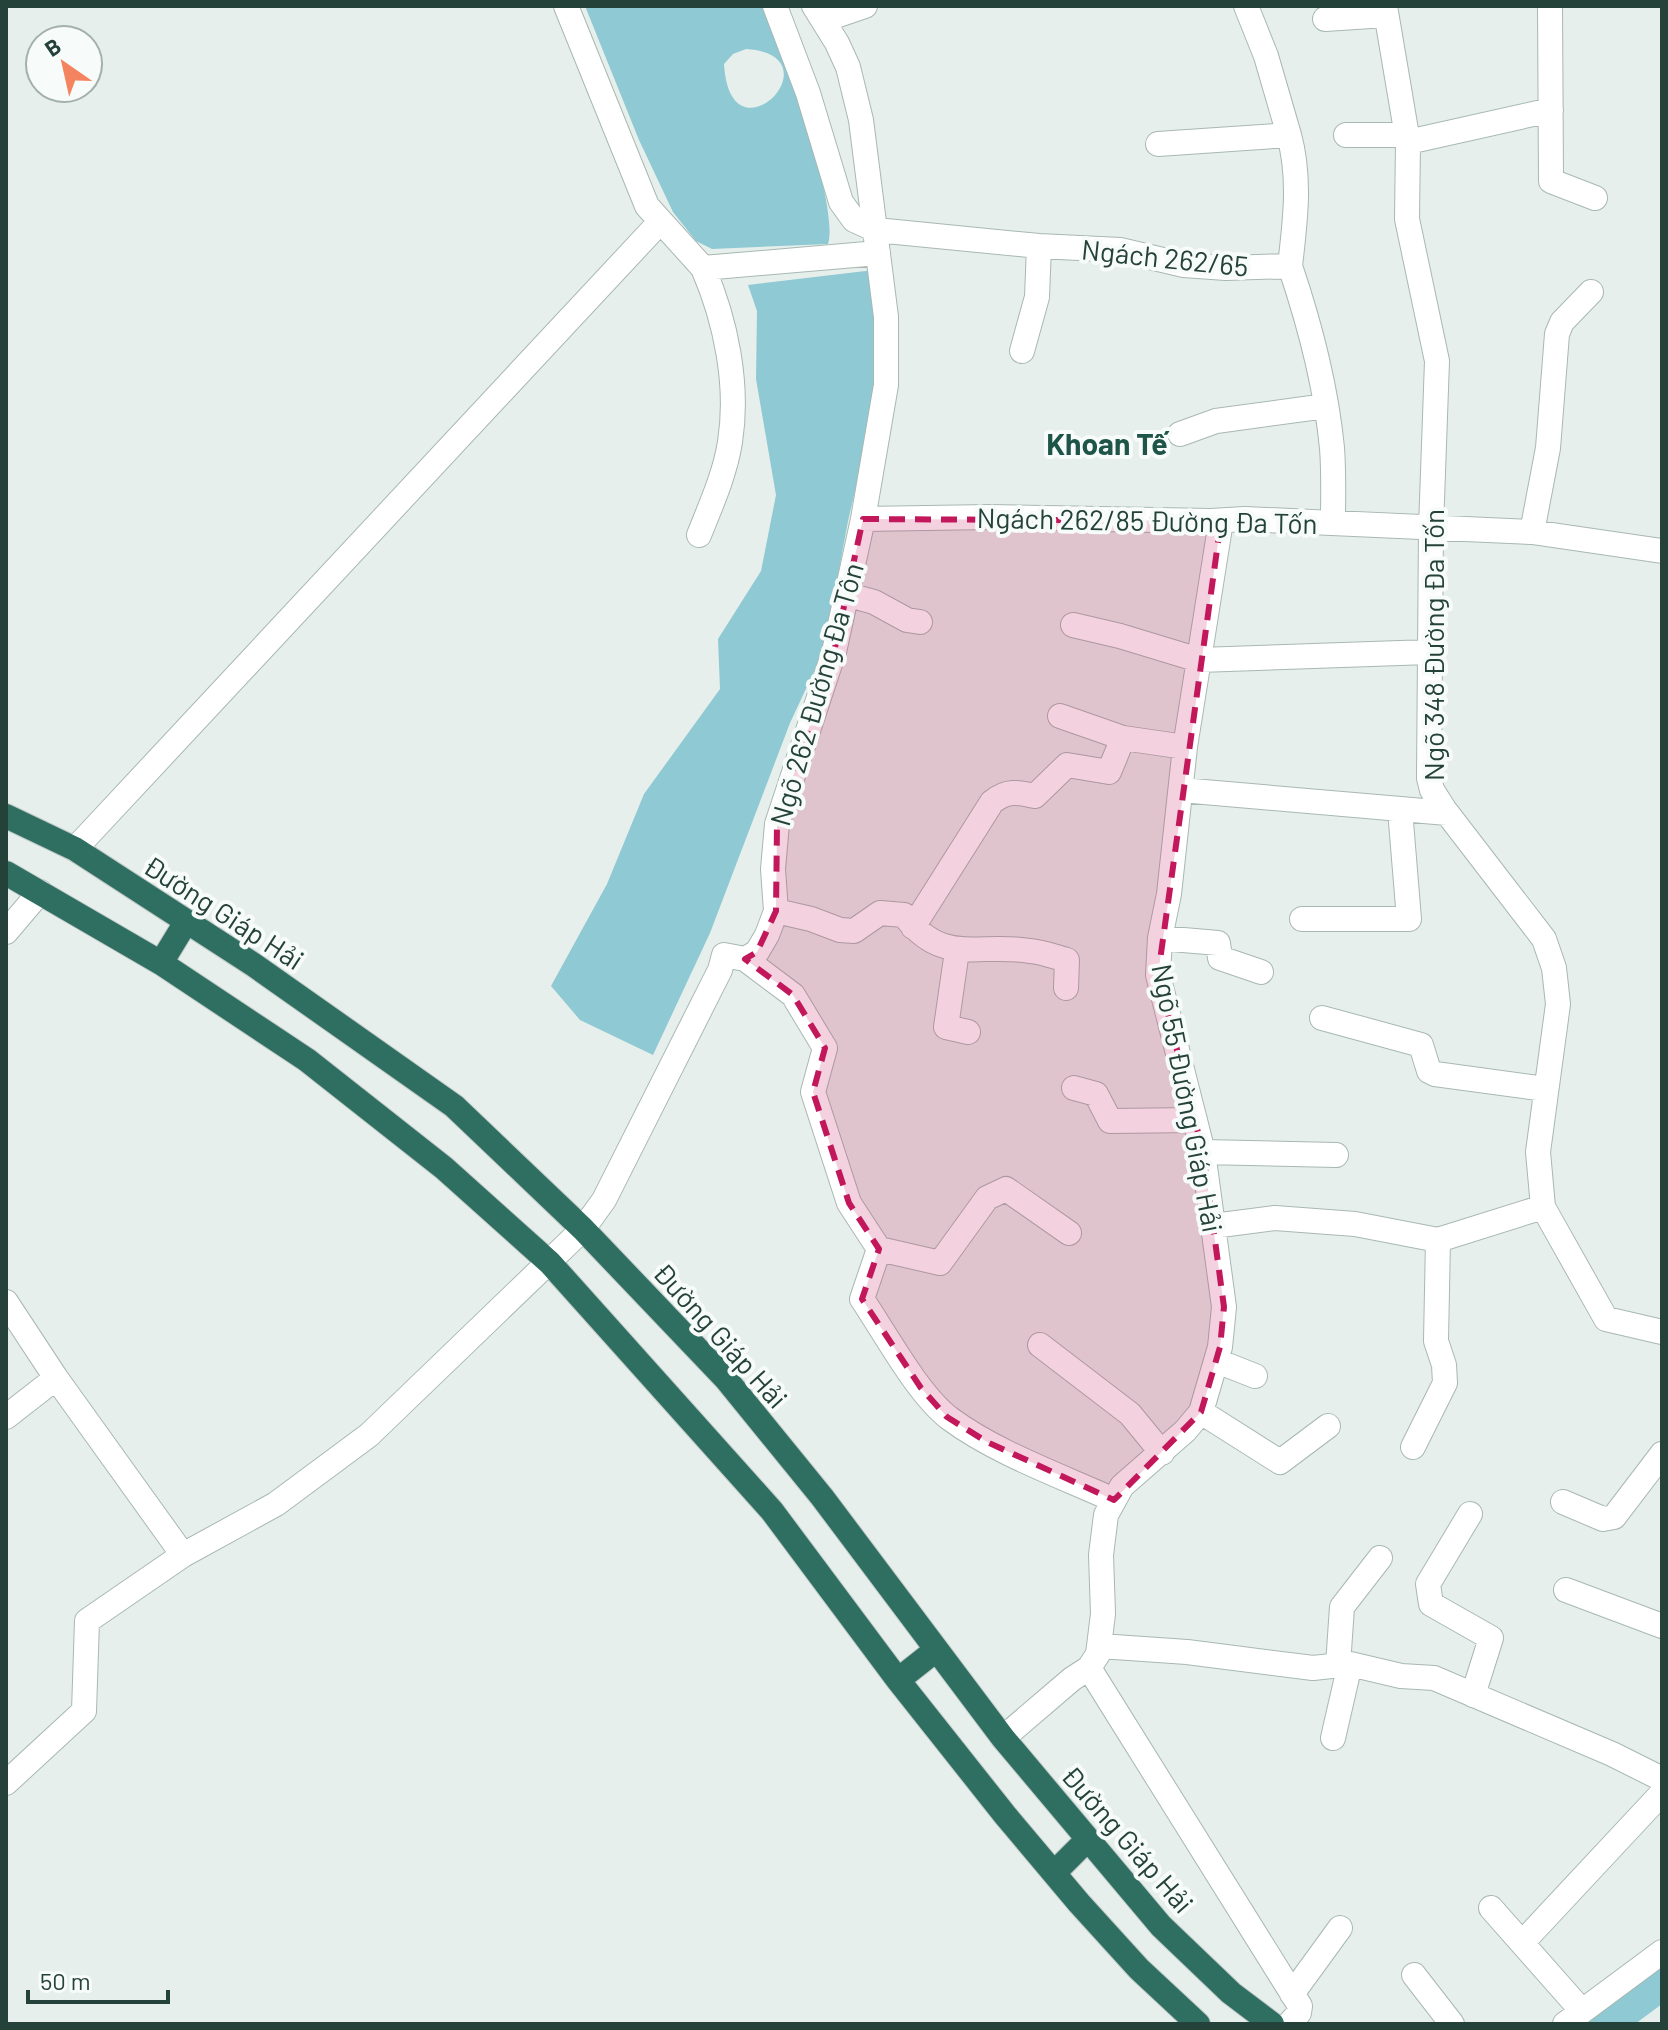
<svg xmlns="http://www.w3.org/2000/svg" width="1668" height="2030" font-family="Barlow,sans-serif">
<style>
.water{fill:#8ec9d4;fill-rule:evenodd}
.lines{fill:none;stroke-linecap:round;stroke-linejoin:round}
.minor-casing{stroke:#a8b8b2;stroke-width:26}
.highway-casing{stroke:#c2cac8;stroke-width:26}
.minor{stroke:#fff;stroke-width:24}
.highway{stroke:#2f6f62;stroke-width:24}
.marked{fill:#c2185b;fill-opacity:0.2;stroke:#c2185b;stroke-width:6;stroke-dasharray:16 10;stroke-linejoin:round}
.labels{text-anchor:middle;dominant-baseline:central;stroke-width:8;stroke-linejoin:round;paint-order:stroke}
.street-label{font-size:28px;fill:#24423a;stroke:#f7fbf9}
.neighbourhood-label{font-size:30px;font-weight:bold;fill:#1f5548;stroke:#f7fbf9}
</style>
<rect width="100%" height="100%" fill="#e6efeb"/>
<path class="water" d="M585,6H763C781,50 840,204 828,244L712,249L696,241L673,212L639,140ZM746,49C840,55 730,168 724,64L733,54Z
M874,270L882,376L848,521L824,650L790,723L710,933L653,1055L580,1020L551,986L607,884L644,794L720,689L718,639L761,571L776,495L756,379L757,311L748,285Z
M1662,1962V2004L1635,2024H1569Z"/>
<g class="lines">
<g class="minor-casing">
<path id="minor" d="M566,6L647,206L703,268L878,253
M775,6L808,93L841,202L854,220L876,230L1039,246L1120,250L1184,265L1226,268L1290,266C1310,325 1326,386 1332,448C1334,473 1333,499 1333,523
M1246,6L1266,56L1289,135
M1385,6L1408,142L1407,219L1437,361L1431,528L1429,778L1432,790L1444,809L1544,939L1554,968L1558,1004L1538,1152L1543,1207L1606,1319L1662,1332
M1550,6L1551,181L1595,198
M1325,19L1386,15
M824,20L865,6
M1346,135H1407
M1408,142L1551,110
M1158,144L1289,135C1301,179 1295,222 1290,266
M1022,351L1037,297L1039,246
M1180,434L1216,421L1326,406
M863,519L990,517L1211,521L1245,519L1532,532L1662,551
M1532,532L1548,448L1557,334L1562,322L1591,292
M699,535C711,505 725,474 730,442C739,385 726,321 703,268
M845,594L874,602L907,620L920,622
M1073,625L1120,636L1199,660L1429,652
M1060,716L1123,738L1185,747
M1181,790L1447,813
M75,849L660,222
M776,911L811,919L840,930L854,931L880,913L904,915C943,967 979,942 1030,951C1043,952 1055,957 1067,960L1066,988
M1302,919H1409L1400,810
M913,927L992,802C1007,790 1017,792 1035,796L1067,765L1109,772L1123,738
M6,932L40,892
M1160,938L1218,943L1220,958L1261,972
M957,951L946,1027L968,1032
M745,959L793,995L825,1048L813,1092L849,1203L879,1249L940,1263L987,1198L1006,1189L1069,1233
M1322,1018L1421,1045L1429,1071L1435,1074L1545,1089
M1074,1088L1096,1094L1110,1121L1195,1120
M1203,1152L1336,1155
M1213,1226L1275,1218L1355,1224L1438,1240L1543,1207
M879,1249L862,1299C885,1333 917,1393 949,1418C996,1453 1061,1476 1114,1500
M6,1302L56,1378
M1040,1345L1130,1414L1162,1453
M1217,1361L1255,1376
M1201,1412L1280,1462L1328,1426
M6,1417L56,1378L183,1555L276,1504L369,1435L583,1229L604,1200L720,970L724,955L745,959L757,952L767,935L776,911L773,869L777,824L834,652L863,519L886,385V317L861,120L848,67L837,43L814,6
M1413,1447L1445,1383L1444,1365L1436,1341L1438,1240
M1563,1502L1603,1519L1614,1517L1662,1454
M1470,1514L1428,1584L1431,1604L1491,1638L1473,1695
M1566,1590L1662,1626
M1100,1646L1187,1652L1313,1668L1350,1664L1401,1676L1434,1678L1612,1754L1662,1779
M1338,1665L1342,1607L1380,1558
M1089,1668L1300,2006L1299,2013L1289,2024
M1003,1738L1072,1679L1089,1668L1098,1654L1103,1614L1101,1555L1106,1515L1122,1486L1185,1431L1201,1412L1220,1347L1224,1307L1203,1152L1158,975L1160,938L1169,894L1185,747L1221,521
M1333,1738L1350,1664
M6,1783L84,1711L87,1621L183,1555
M1491,1908L1582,2011
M1522,1943L1662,1793
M1414,1975L1452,2024
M1292,1994L1340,1928
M1565,2024L1662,1952"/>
</g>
<g class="highway-casing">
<path id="highway" d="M6,816L75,849L254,965L454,1106L583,1229L726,1379L822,1497L1003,1738L1161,1926L1231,1993L1272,2024
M6,873L161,963L307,1060L444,1168L550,1263L772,1511L898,1680L1005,1815L1079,1903L1139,1969L1198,2024
M161,963L186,922
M898,1680L936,1650
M1054,1873L1088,1839"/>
</g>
<use href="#minor" class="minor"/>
<use href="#highway" class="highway"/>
</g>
<path class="marked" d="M863,519L1221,521L1158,975L1203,1152L1224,1307L1220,1347L1201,1412L1114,1500L987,1442L947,1417L921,1388L862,1299L879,1249L849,1203L813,1092L825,1048L793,995L745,959L757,952L776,911L777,824L834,652Z"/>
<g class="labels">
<g class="street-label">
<text transform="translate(1165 257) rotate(6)">Ngách 262/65</text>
<text transform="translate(1147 520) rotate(1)">Ngách 262/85 Đường Đa Tốn</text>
<text transform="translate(1433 645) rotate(-90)">Ngõ 348 Đường Đa Tốn</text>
<text transform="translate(816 694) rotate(-74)">Ngõ 262 Đường Đa Tôn</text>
<text transform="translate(224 912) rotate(33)">Đường Giáp Hải</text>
<text transform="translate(1188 1098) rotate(79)">Ngõ 55 Đường Giáp Hải</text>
<text transform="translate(721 1335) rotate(48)">Đường Giáp Hải</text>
<text transform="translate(1128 1839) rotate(49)">Đường Giáp Hải</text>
</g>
<g class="neighbourhood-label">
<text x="1107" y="443">Khoan Tế</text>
</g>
</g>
<rect width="1668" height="2030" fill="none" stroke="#24423a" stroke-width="16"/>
<g transform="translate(64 64) rotate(326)"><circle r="38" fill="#f7fbf9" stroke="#a3b1ad" stroke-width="2"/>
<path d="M0-6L14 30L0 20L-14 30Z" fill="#f4845f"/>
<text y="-12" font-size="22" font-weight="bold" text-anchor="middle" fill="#24423a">B</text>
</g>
<path d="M28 1990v12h140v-12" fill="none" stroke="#24423a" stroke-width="4"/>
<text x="40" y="1990" font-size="24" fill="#24423a" stroke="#f7fbf9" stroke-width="6" paint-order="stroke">50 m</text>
</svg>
